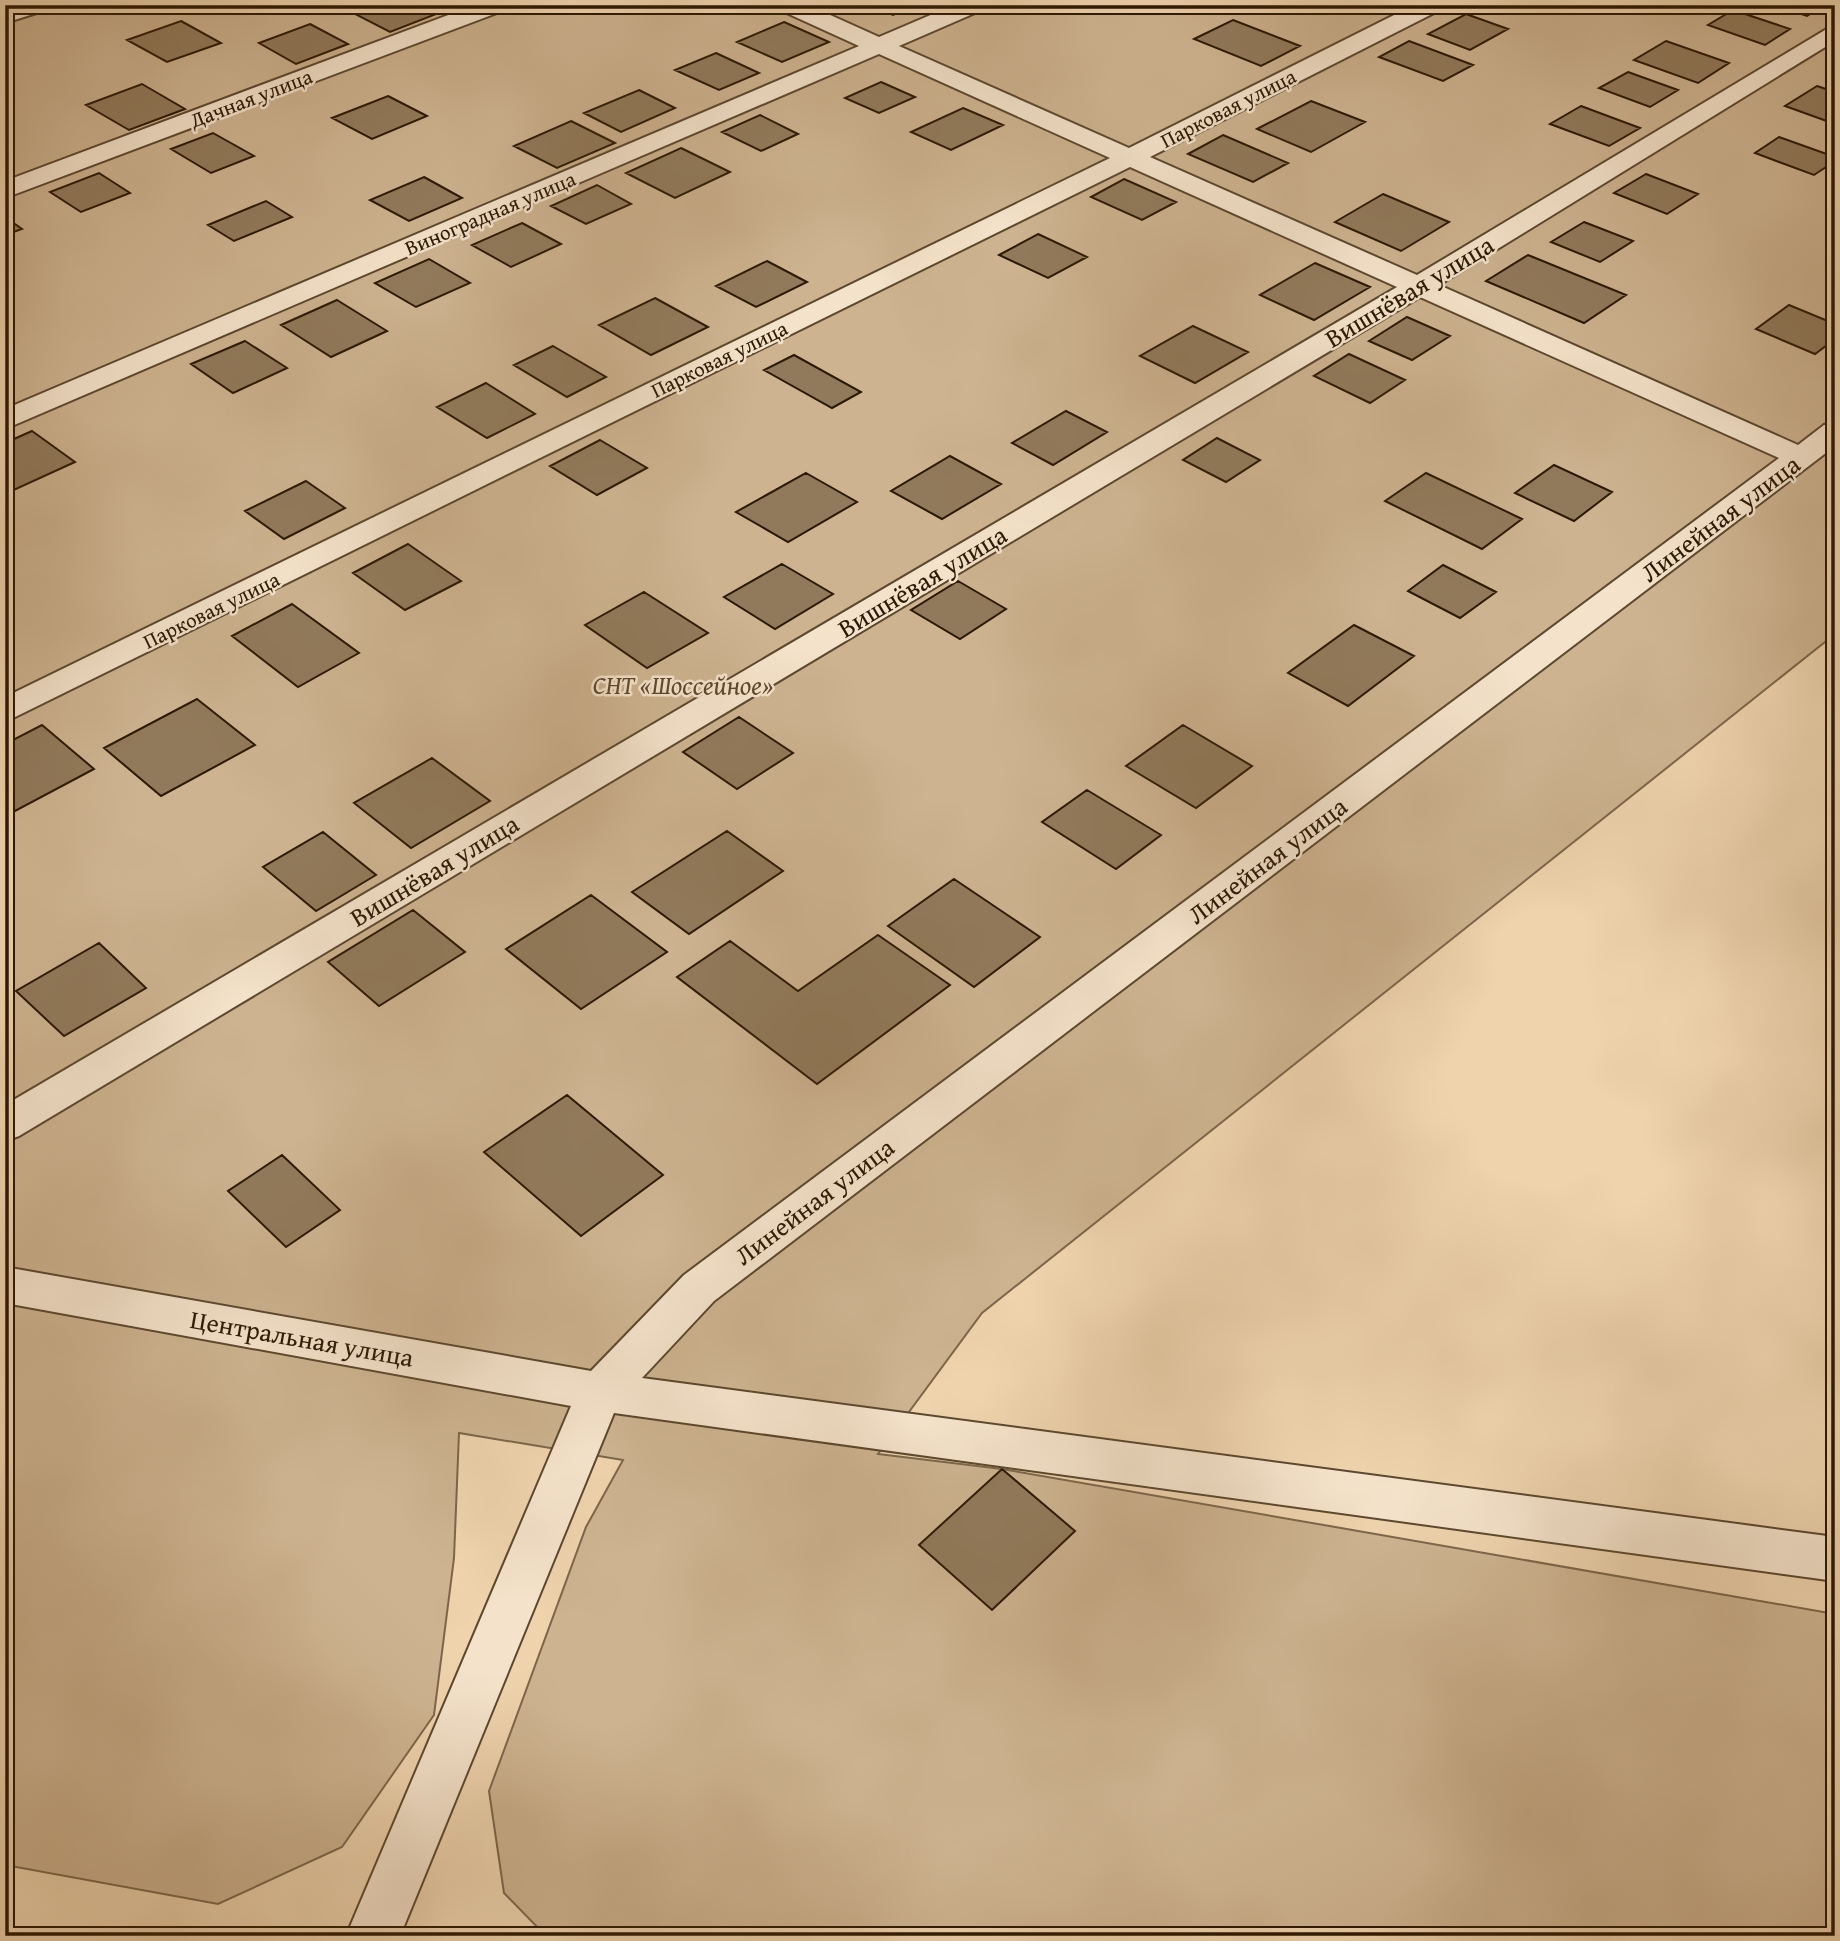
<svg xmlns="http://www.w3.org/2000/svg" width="1840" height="1941" font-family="'Gentium Book Plus',serif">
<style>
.green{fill:#cdb390;stroke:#7c664a;stroke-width:2}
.building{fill:#917a5b;stroke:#2c1903;stroke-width:2}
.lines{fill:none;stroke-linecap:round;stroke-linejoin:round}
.minor-casing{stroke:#5c482e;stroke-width:4}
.minor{fill:#f4e2ca;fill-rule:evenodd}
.labels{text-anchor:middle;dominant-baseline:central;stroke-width:5;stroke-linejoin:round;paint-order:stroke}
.far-street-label{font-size:21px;fill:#2c1903;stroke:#f4e2ca}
.street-label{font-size:26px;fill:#2c1903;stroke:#f4e2ca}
.park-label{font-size:26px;font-style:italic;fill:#5c472d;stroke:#f4e2ca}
</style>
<rect width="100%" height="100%" fill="#eed3ad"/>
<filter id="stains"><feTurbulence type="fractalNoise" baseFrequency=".00286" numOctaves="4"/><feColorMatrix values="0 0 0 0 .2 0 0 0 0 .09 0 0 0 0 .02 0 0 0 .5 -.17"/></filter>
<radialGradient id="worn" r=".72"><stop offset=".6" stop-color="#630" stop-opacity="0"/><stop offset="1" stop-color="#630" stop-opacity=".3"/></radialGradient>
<path class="green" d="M5,5H1835V634L982,1313L878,1454L1002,1469L1835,1614V1936H546L504,1893L489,1791L586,1527L623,1460L459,1433L454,1558L434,1715L342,1847L218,1904L5,1865Z"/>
<path class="building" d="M379,5H455L457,6L390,32L355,14Z
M870,5H915L893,15Z
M1774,5H1825L1807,16Z
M1733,10L1790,29L1765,45L1708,25Z
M1466,14L1508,29L1470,50L1428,34Z
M1233,20L1300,46L1261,66L1194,39Z
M181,21L221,43L167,62L127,40Z
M784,22L829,42L782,62L737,42Z
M310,24L348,44L296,64L259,43Z
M1409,41L1473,65L1443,81L1379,57Z
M1666,41L1729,63L1698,83L1634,60Z
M716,53L759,73L719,90L675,70Z
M1628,72L1678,90L1650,107L1599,88Z
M881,82L915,97L879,113L845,98Z
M142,84L185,109L129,130L86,105Z
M1817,86L1835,92V124L1785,106Z
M639,90L675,108L621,132L584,113Z
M388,96L427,116L372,139L332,118Z
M1311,101L1365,122L1311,152L1257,129Z
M1581,106L1640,128L1609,146L1550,124Z
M963,108L1003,125L951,150L911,132Z
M760,115L798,134L761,151L722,132Z
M571,121L615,143L557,168L514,146Z
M213,133L254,156L211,173L171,149Z
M1223,135L1288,163L1253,182L1188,154Z
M1779,137L1835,157V161L1814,175L1755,153Z
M681,148L730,172L675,198L626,173Z
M99,173L130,193L81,212L50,192Z
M1646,174L1698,194L1667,214L1614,193Z
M424,177L462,198L409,221L370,200Z
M1124,179L1176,202L1142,220L1091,197Z
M597,185L631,204L586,224L551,206Z
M1383,194L1449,222L1401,251L1335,222Z
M266,201L292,217L234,241L208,225Z
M5,217L22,229L5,235Z
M1584,222L1633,241L1600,262L1551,242Z
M522,223L561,244L511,267L472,245Z
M1038,234L1087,257L1048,278L999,255Z
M1528,255L1626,295L1584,323L1486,281Z
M429,259L470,283L416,307L375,283Z
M767,261L807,282L756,307L716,286Z
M1315,263L1370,287L1314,320L1260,295Z
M655,298L708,327L651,355L599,325Z
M337,300L387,331L331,357L281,325Z
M1789,305L1835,324V339L1815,354L1756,329Z
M1407,317L1450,336L1412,360L1369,341Z
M1193,326L1248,352L1195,383L1140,356Z
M245,341L287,368L233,393L191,364Z
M553,346L606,377L567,397L514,365Z
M1349,354L1405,380L1370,403L1314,376Z
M794,355L861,392L832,408L764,370Z
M486,383L535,414L487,438L437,407Z
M1066,411L1107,432L1053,465L1012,443Z
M32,431L75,462L5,494V443Z
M1217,438L1260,460L1226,482L1183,460Z
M600,440L647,468L597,495L550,466Z
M950,456L1001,484L942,519L891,491Z
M1554,465L1612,492L1574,521L1515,493Z
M806,473L857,502L788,542L736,512Z
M1426,473L1522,519L1482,549L1385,501Z
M306,481L345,508L284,539L245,511Z
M408,544L461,581L405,610L353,573Z
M782,564L833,594L775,629L724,597Z
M1443,565L1496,592L1460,618L1408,591Z
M958,581L1006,609L960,639L911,610Z
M644,592L708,633L647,668L585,625Z
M292,604L359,653L298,687L232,636Z
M1354,625L1414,656L1348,706L1288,673Z
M197,699L255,745L161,796L104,748Z
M739,717L793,753L737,789L683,752Z
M42,725L94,769L15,811L5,802V744Z
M1183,725L1252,766L1196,808L1126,766Z
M432,758L490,801L411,848L354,803Z
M1087,790L1161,835L1116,869L1042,822Z
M727,831L783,871L689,934L632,892Z
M323,832L376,875L316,911L263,867Z
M954,879L1040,937L974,987L888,926Z
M591,895L667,952L581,1009L506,949Z
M413,910L465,952L379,1006L328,962Z
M878,935L950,985L817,1084L677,977L730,941L798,991Z
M99,943L146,988L64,1036L16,991Z
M567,1095L663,1175L581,1236L484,1152Z
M282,1155L340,1210L286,1247L228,1191Z
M1002,1469L1075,1531L992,1610L919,1545Z"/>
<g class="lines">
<g class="minor-casing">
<path id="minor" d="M15,5H49L46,10L5,23V8Z
M475,5H508L505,10L5,198V181Z
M777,5H808L879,37L954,5H985L982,10L899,46L1129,148L1414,5H1443L1440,10L1150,157L1417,275L1835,24V41L1439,285L1798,445L1824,425L1835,422V446L714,1301L642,1378L1835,1537V1581L614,1413L400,1936H346L571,1406L5,1303V1267L591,1371L684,1275L1779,458L1420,297L19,1136L5,1141V1105L1397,287L1130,167L5,722V697L1110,158L879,54L5,429V409L859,46L780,10Z"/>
</g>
<use href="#minor" class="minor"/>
</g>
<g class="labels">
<g class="far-street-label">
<text transform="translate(251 98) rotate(-21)">Дачная улица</text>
<text transform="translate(1228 108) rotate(-27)">Парковая улица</text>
<text transform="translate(490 213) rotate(-23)">Виноградная улица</text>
<text transform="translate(719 359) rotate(-26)">Парковая улица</text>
<text transform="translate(211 610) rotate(-26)">Парковая улица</text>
</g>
<g class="street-label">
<text transform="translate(1409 291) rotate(-31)">Вишнёвая улица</text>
<text transform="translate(1720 518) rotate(-37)">Линейная улица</text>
<text transform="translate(922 581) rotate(-31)">Вишнёвая улица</text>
<text transform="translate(1267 860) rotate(-37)">Линейная улица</text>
<text transform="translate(434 870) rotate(-31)">Вишнёвая улица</text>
<text transform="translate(814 1201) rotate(-37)">Линейная улица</text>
<text transform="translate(302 1338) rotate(10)">Центральная улица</text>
</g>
<g class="park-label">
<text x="683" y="684">СНТ «Шоссейное»</text>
</g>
</g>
<rect width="1840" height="1941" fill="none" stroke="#eed3ad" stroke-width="28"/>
<rect x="7" y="7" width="1826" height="1927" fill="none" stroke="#2c1903" stroke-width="3.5"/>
<rect x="14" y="14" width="1812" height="1913" fill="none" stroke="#2c1903" stroke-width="2"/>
<rect width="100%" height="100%" filter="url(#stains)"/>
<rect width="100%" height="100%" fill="url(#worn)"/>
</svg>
